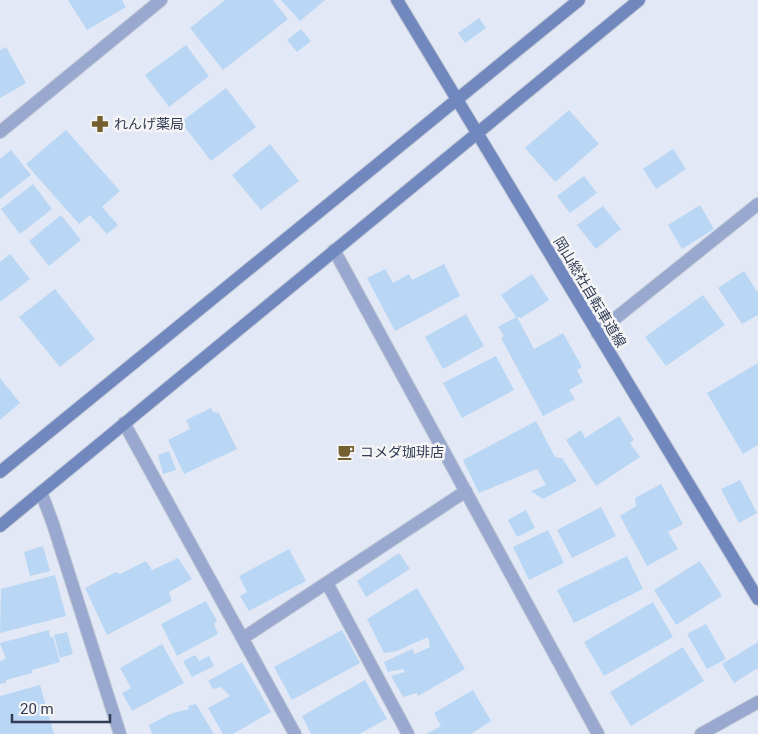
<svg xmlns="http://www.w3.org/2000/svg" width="758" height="734" font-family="Roboto,'Noto Sans JP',sans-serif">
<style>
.building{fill:#b9d7f4}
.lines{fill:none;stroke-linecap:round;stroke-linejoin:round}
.street-casing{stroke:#bfc6d5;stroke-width:14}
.secondary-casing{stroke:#bfc6d5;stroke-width:14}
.street{stroke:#98a8ce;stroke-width:12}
.secondary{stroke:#7188bf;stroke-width:12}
.labels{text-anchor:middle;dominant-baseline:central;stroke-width:5;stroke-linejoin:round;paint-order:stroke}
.poi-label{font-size:14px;fill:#323c55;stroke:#f5f5f5;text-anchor:start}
.street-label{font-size:14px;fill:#323c55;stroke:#f5f5f5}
</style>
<rect width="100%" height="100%" fill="#e2e8f5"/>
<path class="building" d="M68,0H122L126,7L87,30Z
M225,0H273L288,19L223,70L190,28Z
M281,0H325L300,21Z
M479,18L486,28L465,43L458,33Z
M301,29L311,41L297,52L287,40Z
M186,45L209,76L169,107L145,75Z
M6,47L26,83L0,98V50Z
M226,88L256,127L211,161L181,122Z
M569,110L599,144L555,182L525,148Z
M66,130L120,191L102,207L118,225L107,234L90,215L79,224L26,164Z
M270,144L299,181L261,210L232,175Z
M673,149L686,169L656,189L643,169Z
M11,150L31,175L0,199V159Z
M584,176L597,193L570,213L557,196Z
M33,184L52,209L20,234L1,209Z
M700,205L714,229L682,249L668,225Z
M603,206L621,229L596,249L577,225Z
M61,215L81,240L49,266L29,241Z
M10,254L30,279L0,302V262Z
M444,264L460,296L395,331L367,278L385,269L393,283L409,274L412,280Z
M744,271L758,293V315L742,324L718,288Z
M532,274L549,300L521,318L517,317L534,349L563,333L582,367L577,370L583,382L569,390L575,399L543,416L501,338L504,336L498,327L516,317L501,295Z
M55,289L95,339L60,367L19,317Z
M703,295L725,325L666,366L645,337Z
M466,314L484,346L443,369L425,337Z
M496,356L514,390L462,418L443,383Z
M758,363V445L743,454L707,393Z
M0,378L20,403L0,420Z
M211,408L213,412L219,413L237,449L184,474L168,440L190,429L186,420Z
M619,416L634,440L630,443L640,457L596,486L566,440L581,430L585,438Z
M536,421L555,457L562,458L577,481L543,499L531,491L546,485L537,469L479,493L463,460Z
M169,451L176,470L163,474L158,455Z
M740,480L757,513L739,523L721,489Z
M661,484L683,524L668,532L678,549L647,566L620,516L636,506L635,498Z
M601,507L616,536L572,558L557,530Z
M526,510L535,528L517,537L508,520Z
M548,530L564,563L529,580L513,547Z
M43,546L50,571L30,576L24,552Z
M289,549L306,581L249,611L240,596L247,592L239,576Z
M399,553L410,569L366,597L357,581Z
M627,556L643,589L574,623L557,590Z
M178,558L192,579L169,592L172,601L107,635L85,588L116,572L120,574L146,561L152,570Z
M700,561L722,596L676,625L654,590Z
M55,575L66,616L0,633L1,589Z
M417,588L465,669L418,696L417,693L403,697L391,676L405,672L403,669L388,672L384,662L412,649L415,654L430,647L428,637L397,651L384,653L367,619Z
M206,601L217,621L214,624L218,634L177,656L161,624Z
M653,602L673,637L604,676L584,642Z
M706,624L726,659L707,669L687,634Z
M49,630L50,637H53L60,662L32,670V673L6,680V683L0,684V661L6,659L0,643Z
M342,630L360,663L292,700L274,667Z
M67,632L73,654L60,658L54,635Z
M758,642V668L734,683L722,664Z
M162,644L184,683L132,711L122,693L131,688L120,668Z
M683,647L704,681L631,726L610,692Z
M195,655L199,661L209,656L214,666L192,677L183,661Z
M242,662L271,712L233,734H223L208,708L230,696L221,687L213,689L208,681Z
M365,680L387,719L359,734H311L302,716Z
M40,685L54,734H0V696Z
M473,690L491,721L471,734H426L441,726L434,713Z
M196,704L214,734H152L149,725L170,714L189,709L188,706Z"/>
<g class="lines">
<g class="street-casing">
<path id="street" d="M0,132L161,0
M334,250L598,734
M597,333L758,204
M124,423L295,734
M41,492L53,524L120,734
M327,583L408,734
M243,638L466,491
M701,734L758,702"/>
</g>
<g class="secondary-casing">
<path id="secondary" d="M397,0L758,599
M0,472L579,0
M0,526L639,0"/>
</g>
<use href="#street" class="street"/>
<use href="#secondary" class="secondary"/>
</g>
<defs>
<g id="pharmacy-bare" transform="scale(1.35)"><path d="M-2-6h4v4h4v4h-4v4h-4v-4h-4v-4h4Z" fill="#74602f" stroke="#f5f5f5" stroke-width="2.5" paint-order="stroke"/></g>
<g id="cafe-bare" transform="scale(1.35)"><path d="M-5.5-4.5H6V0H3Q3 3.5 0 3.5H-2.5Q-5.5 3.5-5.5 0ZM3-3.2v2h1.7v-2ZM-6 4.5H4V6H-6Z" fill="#74602f" stroke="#f5f5f5" stroke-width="2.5" paint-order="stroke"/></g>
</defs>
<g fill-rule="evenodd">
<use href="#pharmacy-bare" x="100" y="124"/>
<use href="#cafe-bare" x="346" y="452"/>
</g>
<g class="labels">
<g class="poi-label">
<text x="114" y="124">れんげ薬局</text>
<text x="360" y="452">コメダ珈琲店</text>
</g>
<g class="street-label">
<text transform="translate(590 292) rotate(59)">岡山総社自転車道線</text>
</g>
</g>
<path d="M12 714v8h98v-8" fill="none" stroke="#323c55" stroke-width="2.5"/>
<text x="20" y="714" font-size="15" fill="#323c55" stroke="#f5f5f5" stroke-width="4" paint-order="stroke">20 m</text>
</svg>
